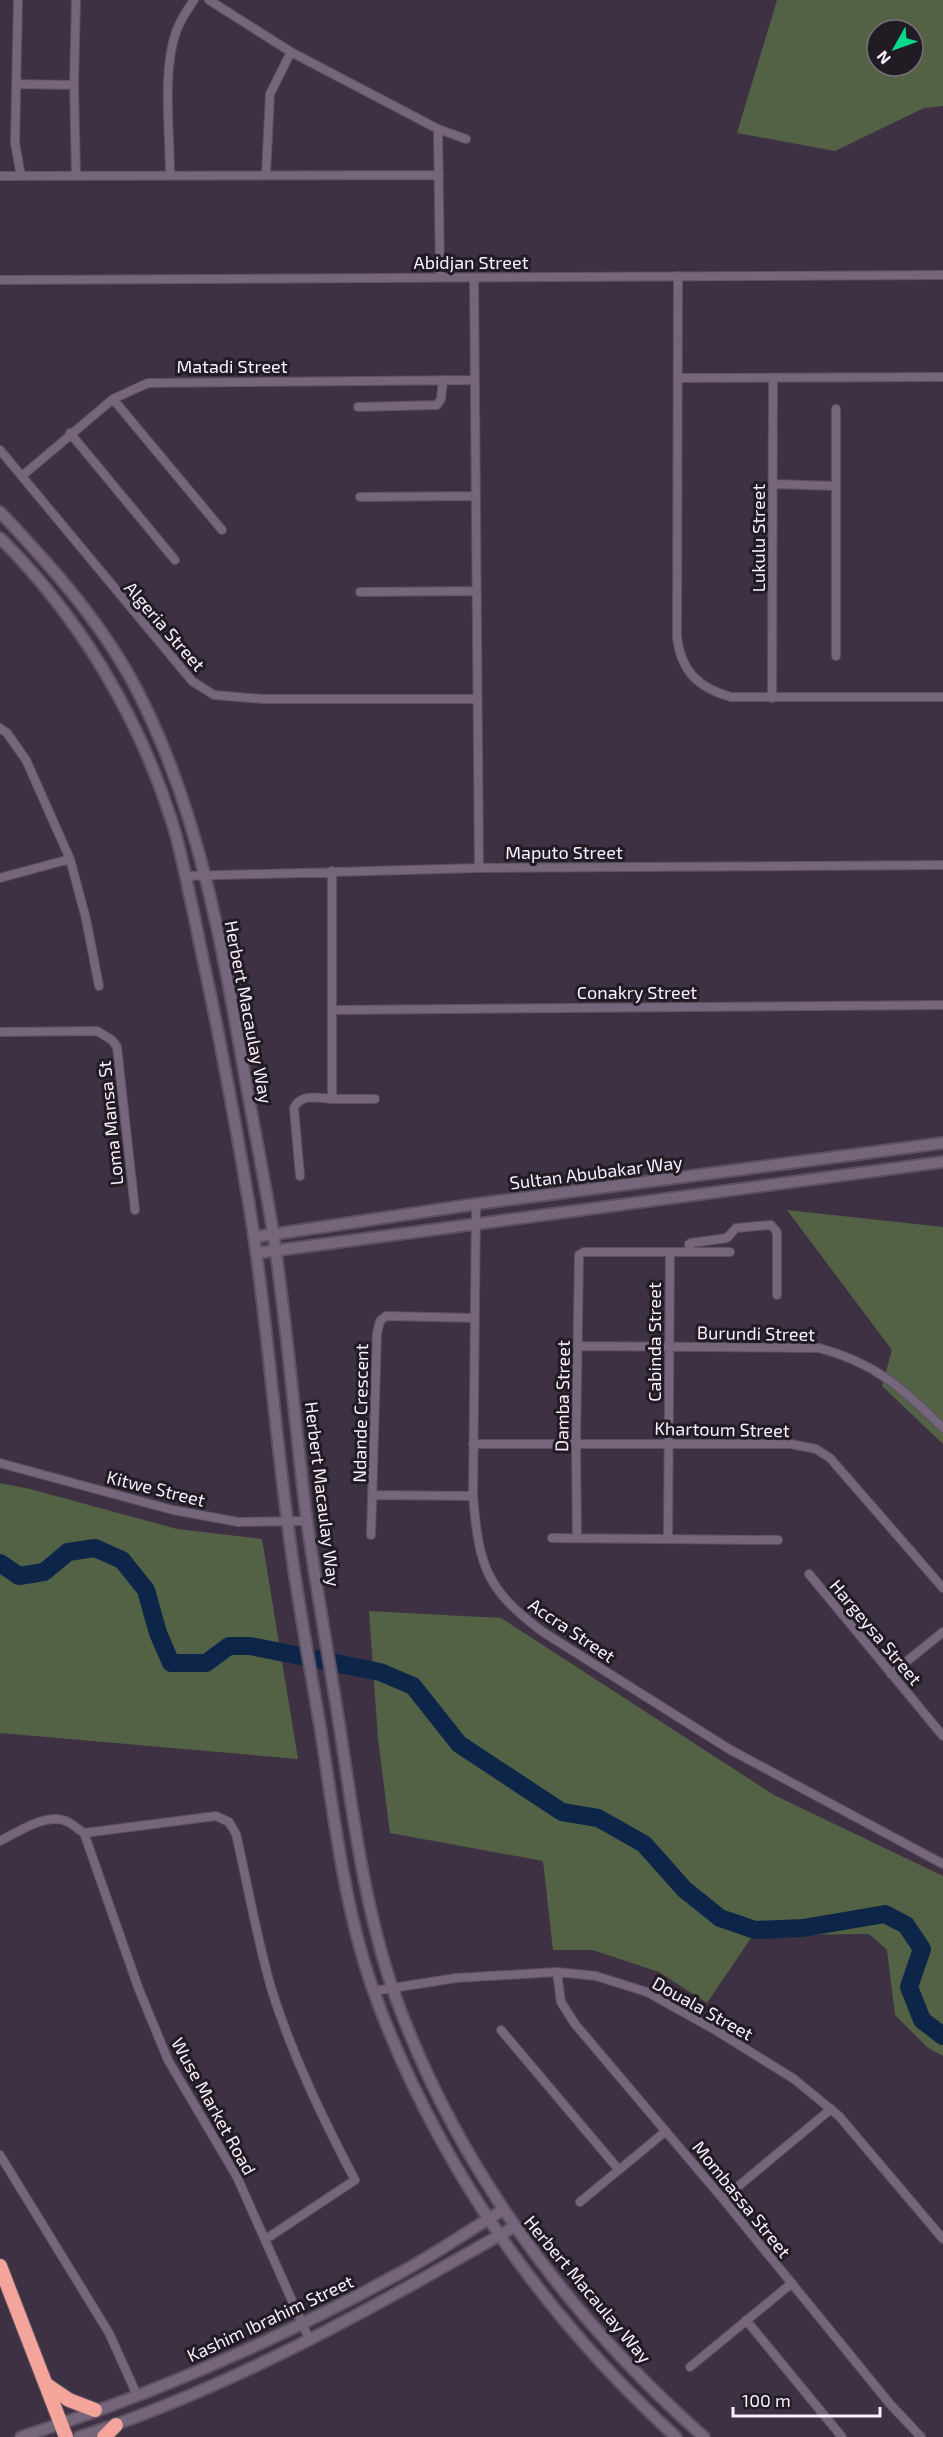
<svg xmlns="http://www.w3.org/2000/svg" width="943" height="2437" font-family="'Exo 2',sans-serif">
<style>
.green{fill:#536145;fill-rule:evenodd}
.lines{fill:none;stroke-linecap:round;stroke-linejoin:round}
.river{stroke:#0c2549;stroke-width:18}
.street-casing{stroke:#5c5061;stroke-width:10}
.secondary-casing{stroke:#5c5061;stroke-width:14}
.highway-casing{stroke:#5c5061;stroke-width:16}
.street{stroke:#75667c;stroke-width:8}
.secondary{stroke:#75667c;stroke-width:10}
.highway{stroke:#f3a49b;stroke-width:14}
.labels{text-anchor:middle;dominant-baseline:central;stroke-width:6;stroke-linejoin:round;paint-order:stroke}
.street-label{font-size:18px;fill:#f8f0fc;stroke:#211b24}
</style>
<rect width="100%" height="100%" fill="#3e3144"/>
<path class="green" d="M777,0H943V106L924,108L835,151L737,133ZM877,30H913V66H877Z
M787,1210L943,1227V1444L882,1386L892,1350Z
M0,1483L30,1489L177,1529L262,1539L298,1759L0,1733Z
M369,1611L501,1618L774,1795L943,1876V2056L928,2048L895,2015L887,1950L869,1934L753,1935L707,2003L659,1972L593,1950H553L543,1861L390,1833L378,1739Z"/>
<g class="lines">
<path class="river" d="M0,1563L19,1576L44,1572L68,1552L95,1548L122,1560L146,1590L158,1633L171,1663H206L229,1646H250L380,1672L413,1686L459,1744L562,1812L598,1818L644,1844L684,1889L720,1918L755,1930L803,1928L885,1914L906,1925L922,1949L909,1987L922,2020L943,2036"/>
<g class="street-casing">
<path id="street" d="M18,0L15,143L21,176
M76,0L74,85L76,175
M209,0L291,52L438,129L466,139
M16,84L74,85
M438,129L440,277
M266,174L270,94L291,52
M170,175C170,133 162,71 176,32C180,20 187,10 194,0
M0,176L439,175
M678,276L677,637C681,672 699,688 731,697H943
M474,278L479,868
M0,280L943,275
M678,378L943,377
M113,399L222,530
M358,407L437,405L441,399L443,380
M70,433L175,560
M0,450L192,681L214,695L263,699H477
M22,476L113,399L148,383L475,380
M774,484L835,486
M360,497L476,496
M360,592L476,591
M836,656V409
M772,698L773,378
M0,728L7,733L26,760L70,859L86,919L99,986
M332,871V1099H375
M186,876L479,868L943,865
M0,878L70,859
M332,1010L943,1005
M0,1032L97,1031L112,1040L117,1047L135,1210
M300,1176L294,1108C301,1093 318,1098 332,1099
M476,1204L473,1496C479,1565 485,1589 543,1632L729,1749L943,1864
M690,1252L689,1244L691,1243L727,1238L736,1228L771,1225L777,1232V1295
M579,1346L819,1348C876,1363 902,1388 943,1428
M473,1444H791L816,1449L830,1458L943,1588
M0,1463L173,1510L238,1522L307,1521
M373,1495L473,1496
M371,1535L377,1333L380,1321L386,1316L475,1318
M552,1538L778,1540
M577,1538L576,1442L579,1255L584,1252H730
M668,1539L670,1253
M809,1574L943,1736
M891,1674L943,1632
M84,1833L216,1816L229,1822L236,1834C248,1886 257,1940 272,1991C293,2057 323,2119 355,2180L266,2239
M0,1841C18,1832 48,1811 68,1822C74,1825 79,1830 84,1833L138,1987L168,2060L237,2177L310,2341
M557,1972L561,2002L575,2024L723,2199L890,2404L921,2437
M374,1991L456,1978L557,1972L596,1976L647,1992L717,2031L794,2079L839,2116L943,2239
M501,2030L619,2170
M0,2155L109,2333L137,2395
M723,2199L831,2109
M580,2202L666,2131
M746,2320L842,2437
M690,2367L792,2283"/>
</g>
<g class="secondary-casing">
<path id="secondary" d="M0,512C53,568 105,626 140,696C201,817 223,951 246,1082C255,1134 266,1186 274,1239C288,1333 295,1428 307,1522C316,1585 327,1648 337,1710C352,1805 362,1899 393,1990C454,2163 567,2316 704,2437
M0,538C78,615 138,715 171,819C181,849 186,880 193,910C201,951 210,991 218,1032C231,1100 244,1168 254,1237C268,1333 275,1429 288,1526C296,1591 308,1656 319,1720C334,1812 343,1907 375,1995C437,2164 543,2316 676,2437
M255,1237L476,1204L943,1143
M257,1253L943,1162
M21,2437C151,2395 278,2340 398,2274C434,2255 468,2231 503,2210
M79,2437C233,2387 375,2307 514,2227"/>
</g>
<g class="highway-casing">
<path id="highway" d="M0,2266L66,2437
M47,2385L69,2400L95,2410
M104,2437L116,2425"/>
</g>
<use href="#street" class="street"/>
<use href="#secondary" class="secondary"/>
<use href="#highway" class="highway"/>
</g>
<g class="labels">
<g class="street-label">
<text x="471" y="262">Abidjan Street</text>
<text x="232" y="366">Matadi Street</text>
<text transform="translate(758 538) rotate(-90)">Lukulu Street</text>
<text transform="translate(165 626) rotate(49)">Algeria Street</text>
<text x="564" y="852">Maputo Street</text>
<text x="637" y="992">Conakry Street</text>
<text transform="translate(249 1012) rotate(79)">Herbert Macaulay Way</text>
<text transform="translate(110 1123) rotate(-96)">Loma Mansa St</text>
<text transform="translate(596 1172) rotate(-7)">Sultan Abubakar Way</text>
<text transform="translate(756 1333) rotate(1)">Burundi Street</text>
<text transform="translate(654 1342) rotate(-90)">Cabinda Street</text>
<text transform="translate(562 1396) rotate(-89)">Damba Street</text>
<text transform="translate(360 1413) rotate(-89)">Ndande Crescent</text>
<text transform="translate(722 1429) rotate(1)">Khartoum Street</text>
<text transform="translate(156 1488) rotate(14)">Kitwe Street</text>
<text transform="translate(323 1494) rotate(83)">Herbert Macaulay Way</text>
<text transform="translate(572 1630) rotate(34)">Accra Street</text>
<text transform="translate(876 1632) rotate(50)">Hargeysa Street</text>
<text transform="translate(703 2008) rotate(29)">Douala Street</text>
<text transform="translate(214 2106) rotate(61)">Wuse Market Road</text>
<text transform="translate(742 2199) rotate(51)">Mombassa Street</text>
<text transform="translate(588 2289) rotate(50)">Herbert Macaulay Way</text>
<text transform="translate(270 2318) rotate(-25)">Kashim Ibrahim Street</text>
</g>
</g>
<g transform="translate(895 48) rotate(230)"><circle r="28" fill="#211b24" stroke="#77707a" stroke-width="1.5"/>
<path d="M0-4.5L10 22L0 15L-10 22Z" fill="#0ad98b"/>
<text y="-9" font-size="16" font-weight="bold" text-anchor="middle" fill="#f8f0fc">N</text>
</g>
<path d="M733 2407v9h147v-9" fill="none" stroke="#f8f0fc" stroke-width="3"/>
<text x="742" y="2407" font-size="18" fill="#f8f0fc" stroke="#211b24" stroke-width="4.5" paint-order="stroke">100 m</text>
</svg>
